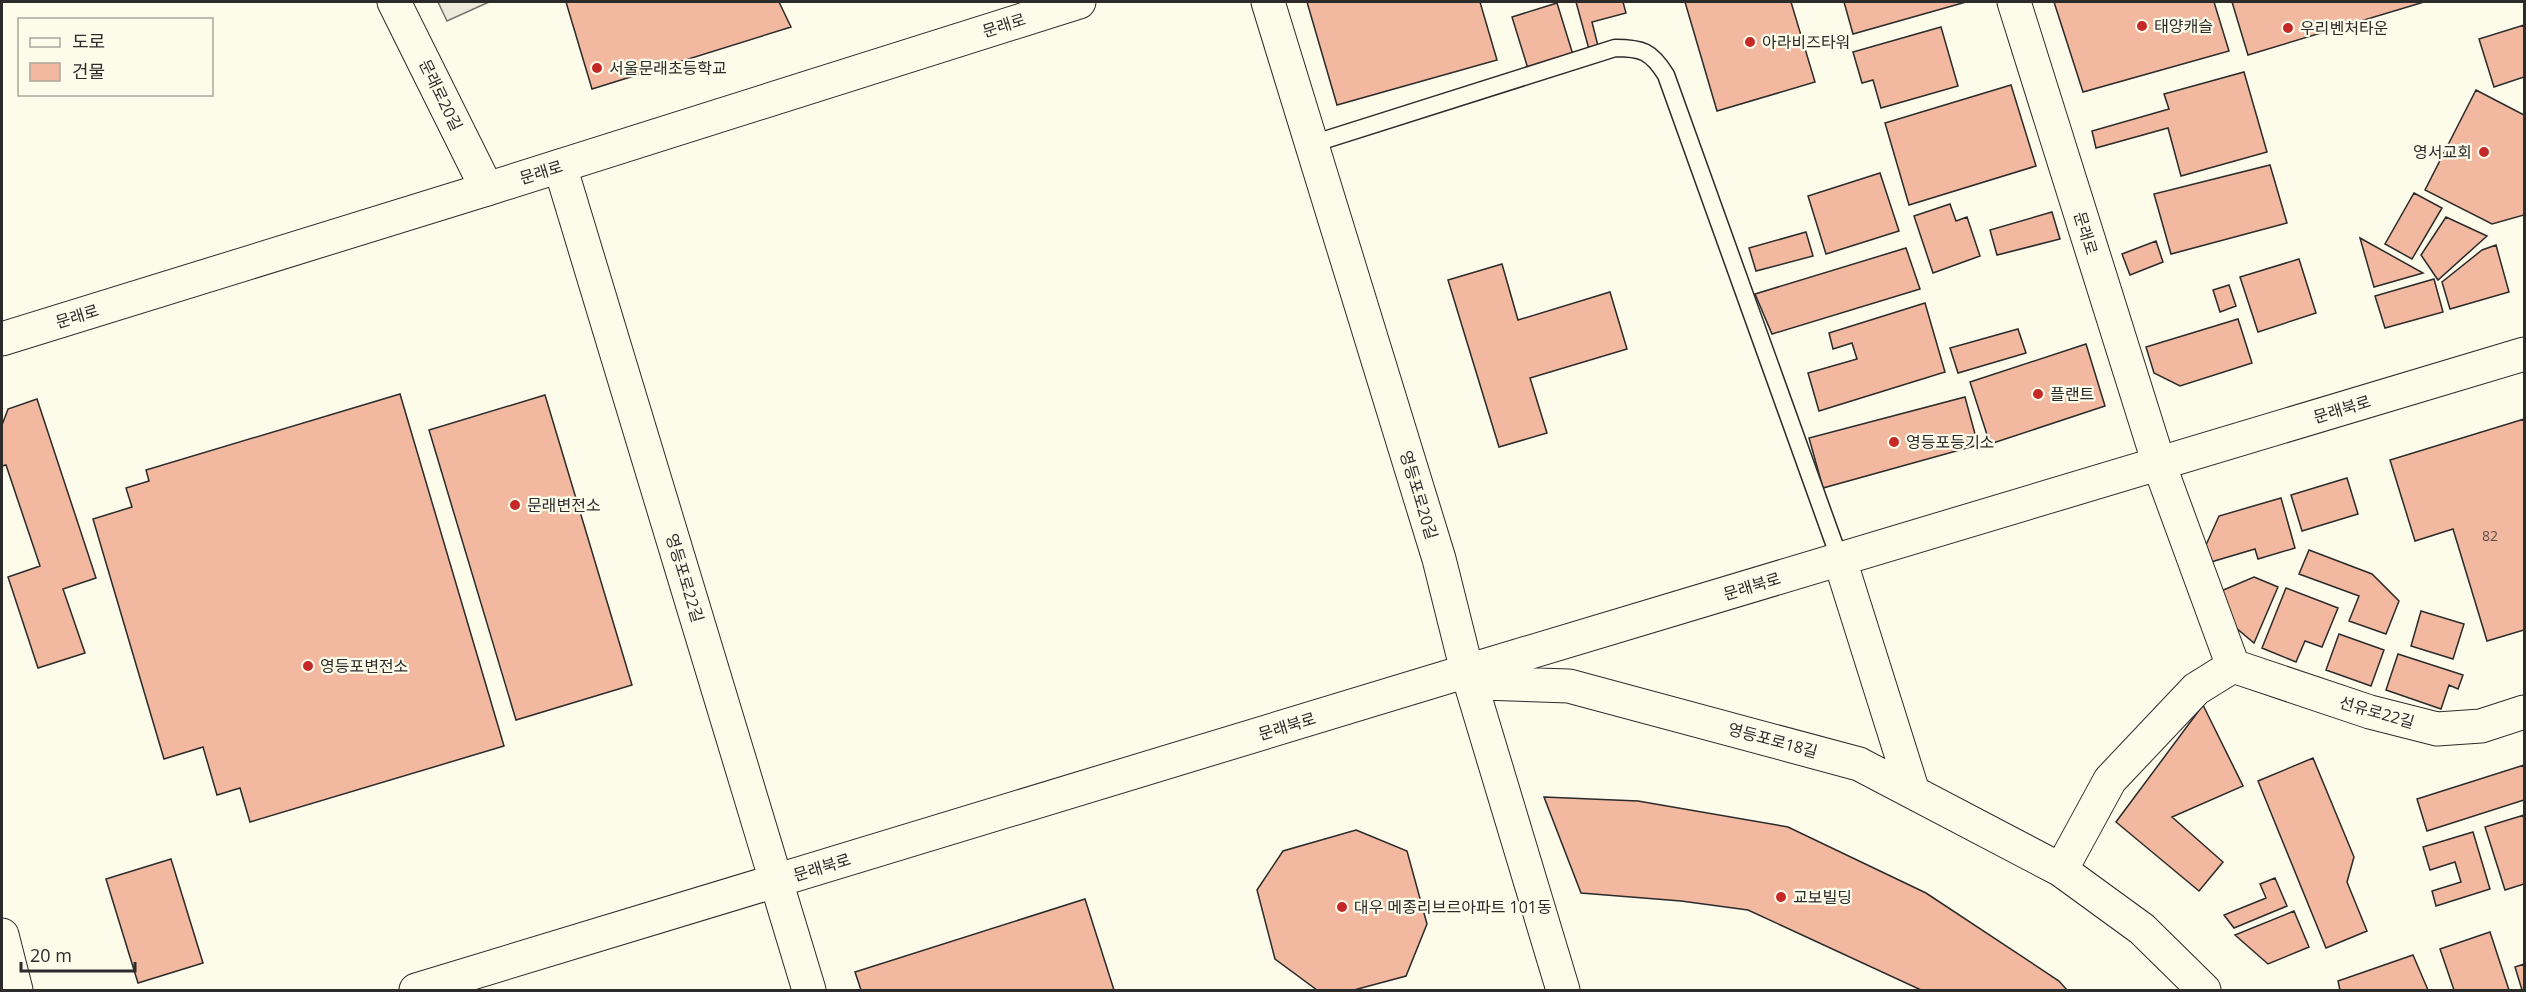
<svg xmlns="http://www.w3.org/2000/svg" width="2526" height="992" font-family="'Open Sans','Noto Sans KR',sans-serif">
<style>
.green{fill:#ecebdb;stroke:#74746e;stroke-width:1.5}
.building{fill:#f2b8a0;stroke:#2b2b2b;stroke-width:1.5}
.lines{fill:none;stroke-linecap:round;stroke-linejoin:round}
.lane-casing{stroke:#2b2b2b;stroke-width:19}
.street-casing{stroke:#2b2b2b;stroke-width:35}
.secondary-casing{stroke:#2b2b2b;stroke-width:35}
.lane{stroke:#fdfbea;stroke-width:16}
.street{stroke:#fdfbea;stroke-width:33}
.secondary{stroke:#fdfbea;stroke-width:33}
.poi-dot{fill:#c62828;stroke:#fdfbea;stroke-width:2}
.labels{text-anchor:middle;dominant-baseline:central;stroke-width:4.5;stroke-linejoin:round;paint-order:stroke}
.number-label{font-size:14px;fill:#5d4e48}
.street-label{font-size:16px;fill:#2b2b2b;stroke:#fdfbea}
.poi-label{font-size:16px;fill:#2b2b2b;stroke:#fdfbea;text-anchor:start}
</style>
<rect width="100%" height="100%" fill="#fdfbea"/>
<path class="green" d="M438,2H489L447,21Z"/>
<path class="building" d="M566,2H779L791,27L592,89Z
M1307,2H1480L1497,60L1337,105Z
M1576,2H1623L1626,13L1592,22L1599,50L1590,53Z
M1685,2H1791L1815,82L1717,111Z
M1844,2H1966L1853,34Z
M2054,2H2214L2229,51L2083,92Z
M2232,2H2424L2248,55Z
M1557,3L1574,58L1529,72L1512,17Z
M2524,25V77L2494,87L2479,39Z
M1941,27L1958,86L1881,108L1873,80L1862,83L1853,52Z
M2244,72L2267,152L2181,176L2168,128L2096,148L2092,131L2169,109L2164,94Z
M2011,85L2036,166L1909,205L1885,123Z
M2476,90L2524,115V215L2492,224L2425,190Z
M2270,165L2287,223L2171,254L2154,194Z
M1880,173L1899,231L1826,254L1808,196Z
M2414,193L2442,208L2412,259L2385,244Z
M1950,204L1956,221L1967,217L1980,256L1933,273L1914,216Z
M2052,212L2060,239L1997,255L1990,230Z
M2446,217L2487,236L2438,280L2421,255Z
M1806,232L1813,256L1756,271L1749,248Z
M2360,238L2423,273L2374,287Z
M2156,241L2163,262L2130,275L2122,254Z
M2496,245L2509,292L2450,309L2442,282L2482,250Z
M1906,248L1920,289L1772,334L1755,294Z
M2299,259L2316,313L2258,332L2240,277Z
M1502,264L1518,320L1610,292L1627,349L1530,378L1547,433L1499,447L1448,280Z
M2434,279L2443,312L2385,328L2375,296Z
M2229,285L2236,306L2220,312L2213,290Z
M1925,303L1945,372L1819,411L1808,373L1857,359L1852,343L1833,349L1829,333Z
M2238,319L2252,363L2180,386L2154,373L2146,347Z
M2018,329L2026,353L1958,373L1950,348Z
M2086,344L2105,406L1990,444L1970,382Z
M400,394L504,746L250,822L240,788L217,795L203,747L164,759L93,519L132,507L126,488L149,481L146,470Z
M545,395L632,685L516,720L429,430Z
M1965,397L1978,445L1823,488L1809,438Z
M37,399L96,578L63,589L85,653L38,668L8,577L40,566L6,465L2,466V425L8,409Z
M2524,419V630L2487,641L2453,529L2415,541L2390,460Z
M2347,478L2358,514L2302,531L2291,495Z
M2281,498L2295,548L2258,559L2255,549L2211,562L2206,545L2219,516Z
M2309,550L2372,574L2399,601L2386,634L2349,621L2359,596L2299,574Z
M2254,577L2278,587L2254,643L2228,621L2221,591Z
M2286,588L2338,608L2322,647L2305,641L2296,662L2262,648Z
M2421,611L2464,624L2453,659L2411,646Z
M2339,634L2384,650L2371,686L2326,670Z
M2398,654L2463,675L2458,689L2449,685L2441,709L2386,690Z
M2203,705L2243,786L2172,817L2223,862L2199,891L2116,822Z
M2313,758L2354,857L2347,882L2367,931L2326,948L2258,781Z
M2524,765V800L2427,831L2417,799Z
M1544,797L1638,801L1788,827L1926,893L2059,981L2067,990H1921L1748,910L1681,901L1581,893Z
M2524,815V884L2505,890L2485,827Z
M1356,830L1407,851L1427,924L1406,976L1354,990H1317L1275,959L1257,890L1283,851Z
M2473,832L2490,889L2436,906L2432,891L2461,882L2455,862L2430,870L2423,847Z
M171,859L203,963L138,983L106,879Z
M2275,878L2287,906L2234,928L2224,915L2266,898L2260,884Z
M1085,899L1114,990H861L855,972Z
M2294,911L2309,947L2268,964L2235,935Z
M2490,932L2509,990H2454L2440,949Z
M2413,955L2428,990H2340L2338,981Z
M2524,964V990H2522L2515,967Z"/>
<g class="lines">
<g class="lane-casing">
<path id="lane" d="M1312,144L1615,48C1642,48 1651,51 1666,75L1840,560"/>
</g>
<g class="street-casing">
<path id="street" d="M394,2L487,189
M1268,2L1439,559L1467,671L1563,990
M2014,2L2159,464L2233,666
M560,166L809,990
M1840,560L1913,792
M2233,666L2370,712L2437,729L2481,726L2524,712
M1467,671L1482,683L1569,686L1859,764L2061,870L2142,929L2204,990
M2061,870L2110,780L2196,689L2233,666
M416,990L1467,671L2524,354"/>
</g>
<g class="secondary-casing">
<path id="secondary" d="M2,339L487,189L1079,2
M2,935L16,990"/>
</g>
<use href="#lane" class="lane"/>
<use href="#street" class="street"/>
<use href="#secondary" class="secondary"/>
</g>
<g class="poi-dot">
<circle cx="2142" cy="26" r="6"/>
<circle cx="2288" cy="28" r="6"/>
<circle cx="1750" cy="42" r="6"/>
<circle cx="597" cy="68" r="6"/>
<circle cx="2484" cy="152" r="6"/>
<circle cx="2038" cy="394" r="6"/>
<circle cx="1894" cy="442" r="6"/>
<circle cx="515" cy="505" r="6"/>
<circle cx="308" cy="666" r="6"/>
<circle cx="1781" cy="897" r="6"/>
<circle cx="1342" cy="907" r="6"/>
</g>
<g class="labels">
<g class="number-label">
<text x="2490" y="535">82</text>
</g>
<g class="street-label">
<text transform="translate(1004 25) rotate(-18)">문래로</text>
<text transform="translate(441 95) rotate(64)">문래로20길</text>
<text transform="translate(541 172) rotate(-17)">문래로</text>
<text transform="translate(2086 233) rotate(73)">문래로</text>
<text transform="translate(77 316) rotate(-17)">문래로</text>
<text transform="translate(2342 409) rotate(-17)">문래북로</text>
<text transform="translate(1419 495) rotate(73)">영등포로20길</text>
<text transform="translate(685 578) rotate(73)">영등포로22길</text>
<text transform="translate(1752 586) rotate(-17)">문래북로</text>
<text transform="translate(2377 712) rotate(16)">선유로22길</text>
<text transform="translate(1287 726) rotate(-17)">문래북로</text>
<text transform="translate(1773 740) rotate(15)">영등포로18길</text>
<text transform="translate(822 867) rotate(-17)">문래북로</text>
</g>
<g class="poi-label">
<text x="2154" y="26">태양캐슬</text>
<text x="2300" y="28">우리벤처타운</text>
<text x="1762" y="42">아라비즈타워</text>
<text x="609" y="68">서울문래초등학교</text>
<text x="2472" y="152" text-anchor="end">영서교회</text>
<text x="2050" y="394">플랜트</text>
<text x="1906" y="442">영등포등기소</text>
<text x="527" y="505">문래변전소</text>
<text x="320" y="666">영등포변전소</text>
<text x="1793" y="897">교보빌딩</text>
<text x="1354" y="907">대우 메종리브르아파트 101동</text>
</g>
</g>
<rect width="2526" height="992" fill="none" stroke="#2b2b2b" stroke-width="6"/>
<rect x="18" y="18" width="195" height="78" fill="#fdfbea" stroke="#a9a89e" stroke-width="1.5"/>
<rect x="30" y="38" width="30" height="9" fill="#fdfbea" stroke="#a9a89e" stroke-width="1.5"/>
<text x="72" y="48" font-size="18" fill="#2b2b2b">도로</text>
<rect x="30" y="63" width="30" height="18" fill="#f2b8a0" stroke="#a9a89e" stroke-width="1.5"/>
<text x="72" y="78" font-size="18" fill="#2b2b2b">건물</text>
<path d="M21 962v9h114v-9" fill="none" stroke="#2b2b2b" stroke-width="3"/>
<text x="30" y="962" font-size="18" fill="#2b2b2b" stroke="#fdfbea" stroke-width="4.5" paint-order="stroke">20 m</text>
</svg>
